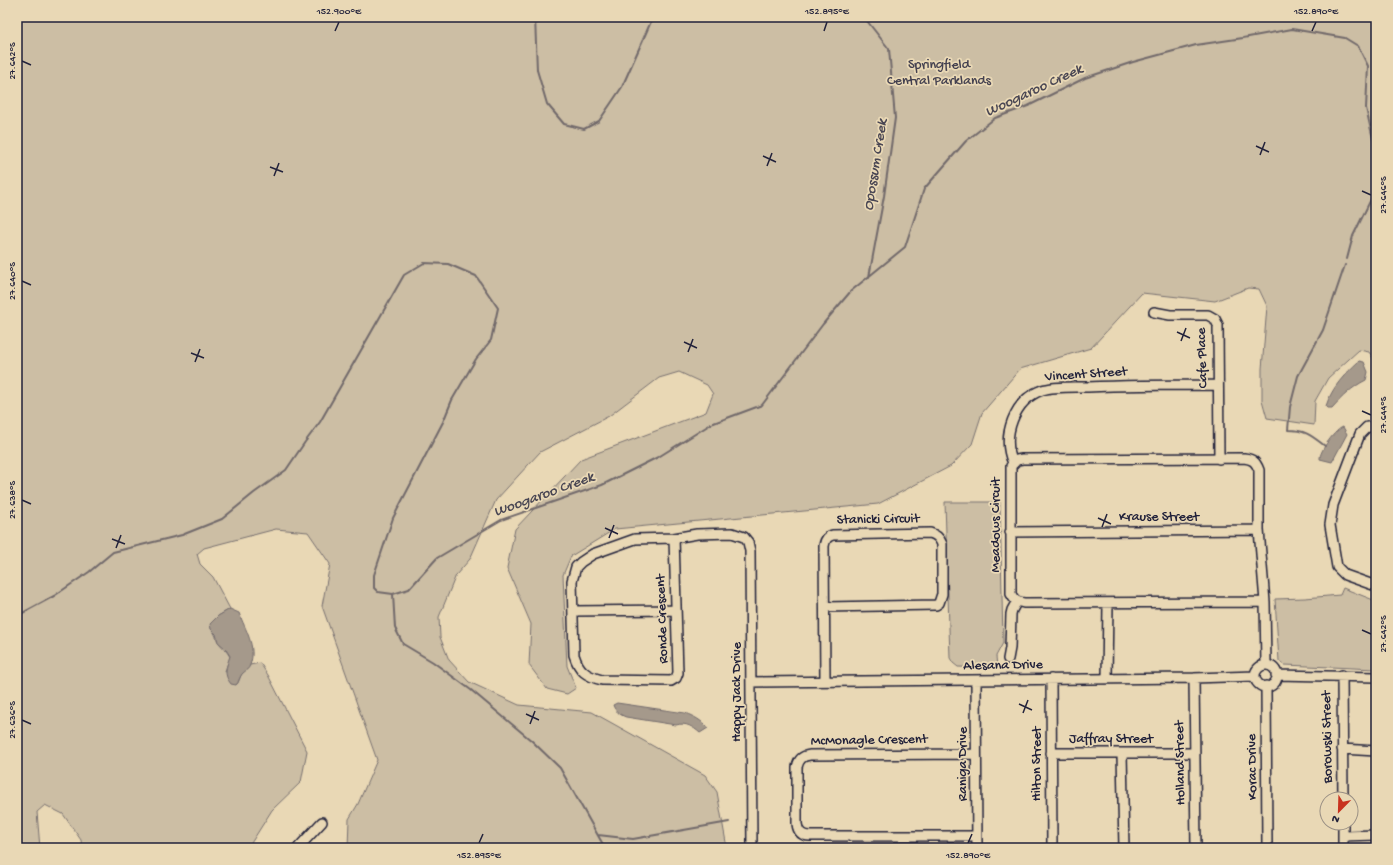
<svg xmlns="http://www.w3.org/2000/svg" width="1393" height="865" font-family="'Gochi Hand',sans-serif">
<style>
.green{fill:#ccbea4;stroke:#777070}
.water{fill:#a5998b;stroke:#71696b}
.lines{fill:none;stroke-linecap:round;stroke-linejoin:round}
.stream{stroke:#71696b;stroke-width:2}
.minor-casing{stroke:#22223b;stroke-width:12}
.minor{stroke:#e9d8b5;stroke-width:9}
.ticks{fill:none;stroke:#22223b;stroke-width:1.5}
.labels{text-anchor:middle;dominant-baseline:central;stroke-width:3.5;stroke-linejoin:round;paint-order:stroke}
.park-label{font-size:14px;fill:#444150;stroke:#e9d8b5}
.street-label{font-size:14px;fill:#22223b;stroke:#e9d8b5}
.water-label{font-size:15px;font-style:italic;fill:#494653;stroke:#e9d8b5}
.neatline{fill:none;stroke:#22223b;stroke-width:1.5}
.ticks-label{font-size:10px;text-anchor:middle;fill:#22223b}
</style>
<rect width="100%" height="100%" fill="#e9d8b5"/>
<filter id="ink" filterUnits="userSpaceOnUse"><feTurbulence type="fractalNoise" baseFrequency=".025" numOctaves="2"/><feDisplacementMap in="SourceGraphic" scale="8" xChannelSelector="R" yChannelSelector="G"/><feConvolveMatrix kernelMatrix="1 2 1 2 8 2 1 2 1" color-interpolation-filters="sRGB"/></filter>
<g filter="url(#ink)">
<path class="green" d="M17,17H967L975,20L1062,17H1376V363L1369,352L1359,350L1328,378L1315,401L1314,425L1267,418L1262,400V369L1267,306L1259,289L1248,288L1215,301L1142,293L1091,348L1020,369L982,413L972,444L951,466L878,504L615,529L571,556L563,575L567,666L576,688L567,694L547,689L529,665L531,624L507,568L515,529L581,459L706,412L713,394L707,385L679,372L659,378L609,416L540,452L496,500L470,559L456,575L439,617L440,637L449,660L469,682L519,705L592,712L705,775L717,792L727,848H348L349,819L358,804L377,760L322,606L330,564L308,532L276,529L204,548L197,554L200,564L213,577L230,609L218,616L211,629C217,635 215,638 219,643C223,648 227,651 230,657L225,671L236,685L238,683L241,675L250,665L260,663L268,675L307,751L301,782L272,810L248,848H82L81,840L63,814L45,805L37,812L40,848H17Z
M945,502H1000L1003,643L996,656L997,668L958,667L953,663L950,658Z
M1343,588L1376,601V625L1374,632L1376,633V669L1285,665L1279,661L1275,599L1305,598L1340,595Z"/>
<path class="water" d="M1359,361L1364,362L1368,372L1366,380C1352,387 1342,397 1332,408H1328L1326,406C1332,387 1345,374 1359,361Z
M1343,427L1347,434L1332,462L1320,459C1319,451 1336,429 1343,427Z
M230,609L239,613C245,629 257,647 250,665C249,669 245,671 242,674C239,678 239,682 236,685L231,684C223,674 226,668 230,656L225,648L218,642L216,634L211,629L210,624L218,616Z
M617,703L685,713C695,717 701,720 708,728L700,733C693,727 686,722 676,725L626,717C620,715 615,711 613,705Z"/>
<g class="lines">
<path class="stream" d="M535,17L537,70L547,104L564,124L584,129L599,121L622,87L653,17
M864,17L889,49L895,118L884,196L869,277
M1347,259L1353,236L1376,189
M1325,446C1312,436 1306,430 1288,430L1290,407L1298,376L1323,330L1345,265
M393,594L395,628L403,644L433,662L471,690L532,741L560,768L605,848
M17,616L54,596L89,572L113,552L182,535L222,519L254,493L286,470L305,442L320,422L404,275L424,263L448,264L476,276L498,308L491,340L476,359L452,400L443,422L393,518L374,575V588L378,592L393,594L409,589L437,558L501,520L602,485L660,456L711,424L762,405L823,324L851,291L905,247L924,189L966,141L995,118L1028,106L1085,78L1133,62L1196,45L1243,38L1292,29L1345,38L1358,46L1368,66L1366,108L1373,139L1376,145
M598,835L633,839L729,822"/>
<g class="minor-casing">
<path id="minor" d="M1154,312L1170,315H1208L1215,319L1218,325L1219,459
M1376,427H1367L1360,434L1333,505L1330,525L1337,567L1345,575L1376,586
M1013,463C1001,436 1014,400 1042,390C1054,386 1074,387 1088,387C1131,385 1175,385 1218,385
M1010,532L1259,530
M674,538L678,673L676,678L671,681L602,680C586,676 579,671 574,655L572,581L576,567L581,562L593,554L635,539L674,538L697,534L732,533L744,537L748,542L750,551L752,848
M1265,602L1024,603C1017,602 1014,600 1011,594V466L1017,460L1022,459L1244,458C1253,459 1256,462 1259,470V530L1265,602L1266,665
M825,607L936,605L939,603L942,594V544C939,537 936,535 930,533L833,535C827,536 825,540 824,546L825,681
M573,611L676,610
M1008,659L1010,648L1011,614L1012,610L1017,601
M1255 676a11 11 0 1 1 22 0a11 11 0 1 1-22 0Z
M1276,675L1376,677
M1342,675L1343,799
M1194,678L1196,848
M1051,679L1052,848
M1107,679L1108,603
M976,680L977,848
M751,682L1194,678L1255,676
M1266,686L1267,848
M1342,749L1376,751
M1051,753H1195
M1122,753L1124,848
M976,754L810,755C802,756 799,759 797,767V824C798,832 802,836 810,836H977
M1344,836L1376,835
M298,848L322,822
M1343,848V823"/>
</g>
<use href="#minor" class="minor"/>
</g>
</g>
<path class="ticks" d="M335,31L339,22M824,31L827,22M1312,31L1316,22M22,61L31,65M1256,146L1269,152M1260,155L1265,142M763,156L776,162M767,166L772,153M270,167L283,172M274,176L279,163M1362,191L1371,195M22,281L31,285M1177,332L1190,338M1181,341L1186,328M684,342L697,348M688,352L693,339M191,353L204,358M195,362L200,349M1362,411L1371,415M22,500L31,504M1098,518L1111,524M1102,527L1107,514M605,528L618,534M609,538L614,525M112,539L125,544M116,548L121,535M1362,630L1371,634M1019,704L1032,710M1023,713L1028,700M526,714L539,720M22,720L31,724M530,724L535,711M479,843L483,834M968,843L972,834"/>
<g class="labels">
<g class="park-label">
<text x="939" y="65">Springfield<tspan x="939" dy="16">Central Parklands</tspan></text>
</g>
<g class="street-label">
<text transform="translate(1203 358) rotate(-92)">Cafe Place</text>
<text transform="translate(1086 375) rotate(-4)">Vincent Street</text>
<text x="1159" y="517">Krause Street</text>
<text transform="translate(878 520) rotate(-1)">Stanicki Circuit</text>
<text transform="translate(996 525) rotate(-90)">Meadows Circuit</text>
<text transform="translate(663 619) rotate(-92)">Ronde Crescent</text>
<text transform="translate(1003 666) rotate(-1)">Alesana Drive</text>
<text transform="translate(737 692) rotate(-90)">Happy Jack Drive</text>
<text transform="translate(1328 737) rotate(-91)">Borowski Street</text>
<text x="1111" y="739">Jaffray Street</text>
<text transform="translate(869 741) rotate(-1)">McMonagle Crescent</text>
<text transform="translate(1181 763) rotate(-91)">Holland Street</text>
<text transform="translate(963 764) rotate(-90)">Raniga Drive</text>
<text transform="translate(1037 764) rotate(-90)">Hilton Street</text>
<text transform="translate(1253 767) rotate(-91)">Korac Drive</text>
</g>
<g class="water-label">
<text transform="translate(1034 91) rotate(-25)">Woogaroo Creek</text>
<text transform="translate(876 165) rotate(-81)">Opossum Creek</text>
<text transform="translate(544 495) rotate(-20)">Woogaroo Creek</text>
</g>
</g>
<rect width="1393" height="865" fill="none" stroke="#e9d8b5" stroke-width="44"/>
<g transform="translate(1339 811) rotate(203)"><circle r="19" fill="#e9d8b5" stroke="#998f84"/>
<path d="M0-3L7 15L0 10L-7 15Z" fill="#c8321e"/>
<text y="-6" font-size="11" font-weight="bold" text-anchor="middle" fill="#22223b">N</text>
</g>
<rect x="22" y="22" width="1349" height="821" class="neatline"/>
<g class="ticks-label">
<text x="339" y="14">152.900°E</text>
<text x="827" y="14">152.895°E</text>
<text x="1316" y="14">152.890°E</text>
<text transform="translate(11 61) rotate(-90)" y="4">27.642°S</text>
<text transform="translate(1382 195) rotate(-90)" y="4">27.646°S</text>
<text transform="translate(11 281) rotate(-90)" y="4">27.640°S</text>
<text transform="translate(1382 415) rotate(-90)" y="4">27.644°S</text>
<text transform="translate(11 500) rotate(-90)" y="4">27.638°S</text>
<text transform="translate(1382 634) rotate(-90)" y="4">27.642°S</text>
<text transform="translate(11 720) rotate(-90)" y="4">27.636°S</text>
<text x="479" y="858">152.895°E</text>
<text x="968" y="858">152.890°E</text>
</g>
</svg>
